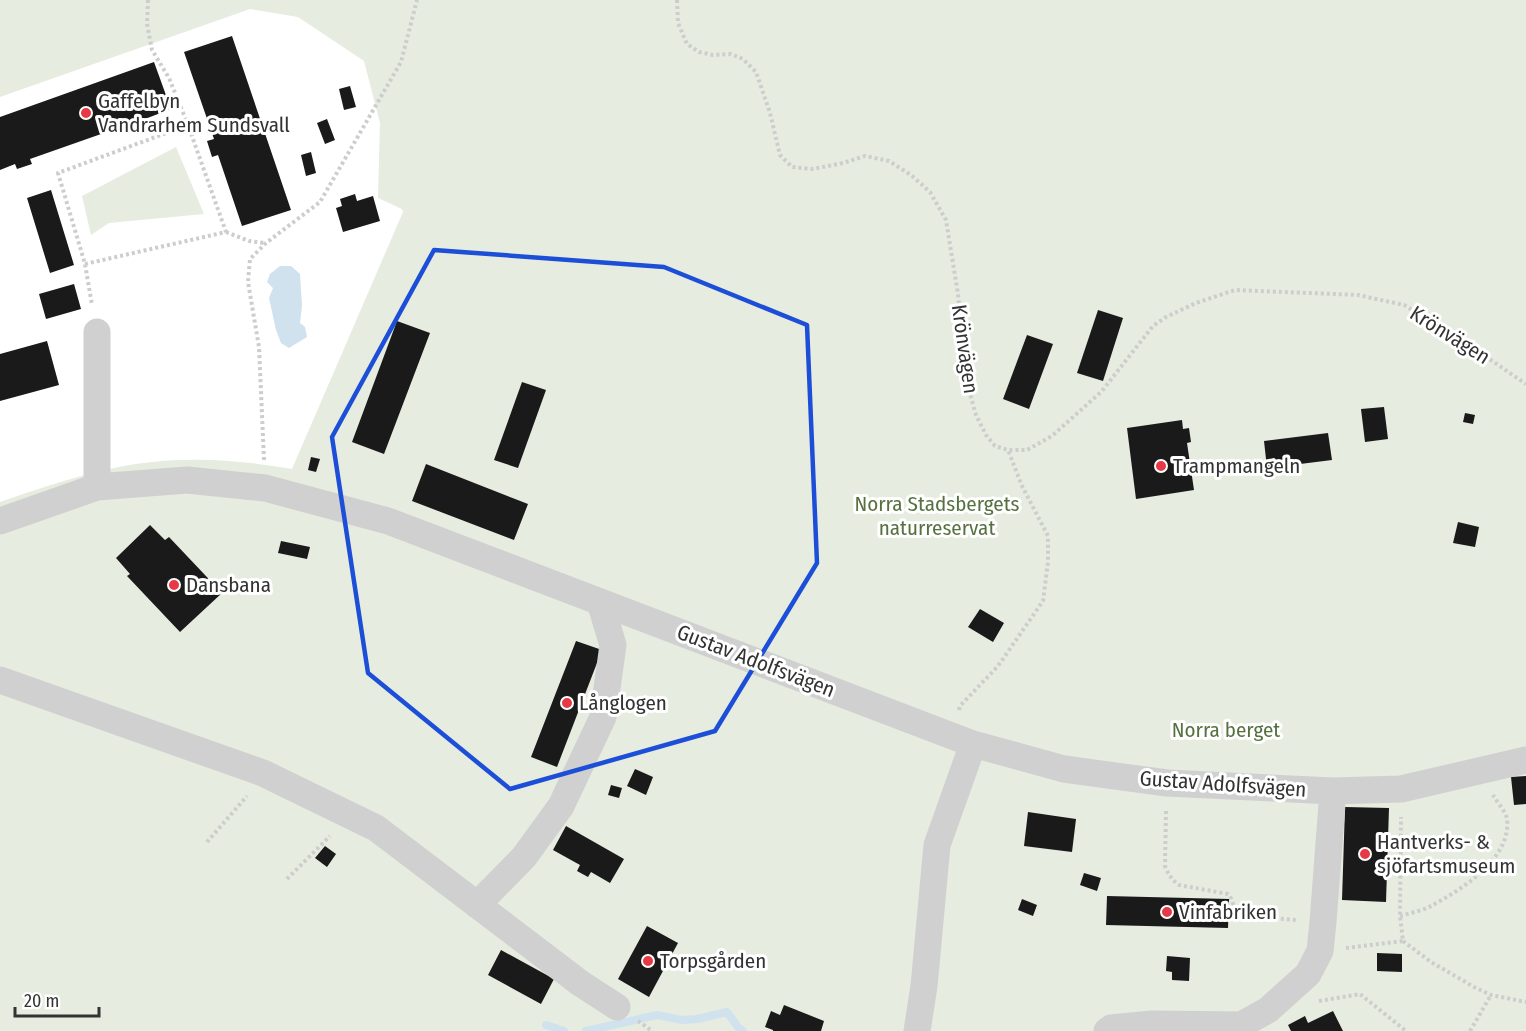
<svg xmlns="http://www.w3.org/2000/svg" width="1526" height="1031" font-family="'Fira Sans Condensed',sans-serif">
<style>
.green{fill:#e6ecdf}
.water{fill:#cfe2ee}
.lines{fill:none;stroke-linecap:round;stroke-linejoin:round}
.stream{stroke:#cfe2ee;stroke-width:8}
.building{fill:#1a1a1a}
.path{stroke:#cdcdcd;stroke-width:4;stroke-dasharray:3 3;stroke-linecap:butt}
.minor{stroke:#d0d0d0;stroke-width:27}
.marked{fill:none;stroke:#1d4ed8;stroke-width:4.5;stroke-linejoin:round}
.poi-dot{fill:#e63946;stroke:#fff;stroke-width:2}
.labels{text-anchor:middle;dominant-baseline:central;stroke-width:6;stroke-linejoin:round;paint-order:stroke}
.poi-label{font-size:21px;fill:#333;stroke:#fff;text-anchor:start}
.street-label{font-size:21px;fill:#333;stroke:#fff}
.park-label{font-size:21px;fill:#56703f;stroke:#fff}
</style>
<rect width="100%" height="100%" fill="#fff"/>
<path class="green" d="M0,0H1526V1031H0V502C35,490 70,478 105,470C169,455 229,458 292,469L403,212L402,209L378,198L380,123L364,61L298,17L250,9L0,97Z
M176,147L204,214L109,223L91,235L82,196Z"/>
<path class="water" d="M280,266H291L300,274L302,306L300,323L305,327L307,337L289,348L281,343L276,330L269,298L273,288L267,282L270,274Z"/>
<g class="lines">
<path class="stream" d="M546,1025L564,1031
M586,1031L657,1015L682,1020L697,1019L727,1012L738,1027L743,1031"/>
</g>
<path class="building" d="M232,36L291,210L242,226L218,155L212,157L207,141L214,139L184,52Z
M154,62L171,109L137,122L139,128L123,133L121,127L30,159L32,164L17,169L15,164L0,170V117Z
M350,86L356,107L344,110L339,89Z
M327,119L335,140L325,144L317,123Z
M311,152L316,173L306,176L301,155Z
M51,190L74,265L50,273L27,198Z
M355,194L357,201L373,196L380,221L343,232L336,208L342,206L340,199Z
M74,284L81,309L46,319L39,294Z
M1098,310L1123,318L1103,381L1077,373Z
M397,321L430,333L384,454L352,442Z
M1027,335L1053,344L1029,409L1003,399Z
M47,341L59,385L0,401V354Z
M522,382L546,390L518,468L494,460Z
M1384,407L1388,439L1365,442L1361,409Z
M1465,413L1475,415L1473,424L1463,422Z
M1182,420L1183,429L1189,428L1191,442L1187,443L1194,490L1136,499L1127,428Z
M1328,433L1332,460L1267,468L1264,441Z
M311,457L320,459L316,472L308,470Z
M426,464L528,504L514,540L412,501Z
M1458,522L1479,527L1475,547L1453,543Z
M150,525L165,540L169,537L222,593L180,632L127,576L130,574L116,558Z
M281,541L310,547L307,559L278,553Z
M980,609L1004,623L993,642L968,627Z
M576,641L602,650L557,767L531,757Z
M635,769L653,777L646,795L627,786Z
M1526,776V804L1514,805L1511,777Z
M611,785L622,788L619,798L608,795Z
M1345,807L1389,808L1386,902L1342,900Z
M1028,812L1076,819L1072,852L1024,846Z
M566,826L624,859L610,883L591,872L588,877L577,871L580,865L553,850Z
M325,846L336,854L327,867L315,858Z
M1084,873L1101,878L1097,891L1080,885Z
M1107,896L1229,899L1228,928L1106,925Z
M1022,899L1037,905L1033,916L1018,910Z
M647,926L678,943L649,997L618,979Z
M501,950L554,979L541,1004L488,975Z
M1377,953L1402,954V972L1377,971Z
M1167,956L1190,958L1189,981L1172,980V972L1166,971Z
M784,1005L824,1021L821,1031H773V1030L765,1027L771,1011L780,1015Z
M1333,1011L1343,1031H1291L1288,1025L1305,1016L1308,1023Z"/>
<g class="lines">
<path class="path" d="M148,0L147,24L152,50L169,78L188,125
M677,0L678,23L687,44L699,52L713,55L731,54L743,59L756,72L770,113L780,155L792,167L813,169L843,163L865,156L889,161L911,175L930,192L946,220L958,294L965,376L976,415L986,435L995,446L1008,450H1027L1052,436L1102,391L1153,326L1166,317L1196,303L1235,290L1358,295L1404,305L1457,337L1526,384
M226,232L249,241L265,243
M85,264L226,232L188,125L58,173L85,264L92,305
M264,460L259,347L248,282L250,259L266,243L320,202L401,62L417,0
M959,710L960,706L998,666L1043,601L1048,562V536L1022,486L1008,450
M1166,811L1165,866C1168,874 1172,880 1179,885L1228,894C1233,899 1232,907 1238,910C1251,919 1279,918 1296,920
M207,842L247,796
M287,879L330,836
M1400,916C1410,913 1422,911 1431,906C1461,890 1512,858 1507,819C1506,812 1497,802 1493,795
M1403,941L1431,962L1474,987L1491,995L1526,1002
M1346,948L1403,941L1400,916L1401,817
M1319,1001L1360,994L1406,1031
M638,1021L652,1031
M1470,1031L1491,995"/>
<path class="minor" d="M97,332V487
M0,521L97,487L187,480L265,488L388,521L973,744L1064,769L1167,783L1333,791L1401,789L1526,760
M0,680L263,773L376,828L580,983L617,1007
M477,905L524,857L561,806L603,717L613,645L600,602
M917,1031L924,986L937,845L973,744
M1107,1031L1111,1028L1152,1024L1241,1025L1268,1010L1308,974L1320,951L1323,922L1333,791"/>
</g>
<path class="marked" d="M434,250L664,267L807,325L817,563L715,731L510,789L368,673L332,437Z"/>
<g class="poi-dot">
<circle cx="86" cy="113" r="6"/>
<circle cx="1161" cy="466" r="6"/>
<circle cx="174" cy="585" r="6"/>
<circle cx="567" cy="703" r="6"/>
<circle cx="1365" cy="854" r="6"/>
<circle cx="1167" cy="912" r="6"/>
<circle cx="648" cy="961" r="6"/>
</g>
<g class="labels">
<g class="poi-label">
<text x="98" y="101">Gaffelbyn<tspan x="98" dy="24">Vandrarhem Sundsvall</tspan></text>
<text x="1173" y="466">Trampmangeln</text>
<text x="186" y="585">Dansbana</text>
<text x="579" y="703">Långlogen</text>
<text x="1377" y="842">Hantverks- &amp;<tspan x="1377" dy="24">sjöfartsmuseum</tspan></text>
<text x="1179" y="912">Vinfabriken</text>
<text x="660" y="961">Torpsgården</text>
</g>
<g class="street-label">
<text transform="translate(1450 335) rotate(32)">Krönvägen</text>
<text transform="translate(965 349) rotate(82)">Krönvägen</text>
<text transform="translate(756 661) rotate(21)">Gustav Adolfsvägen</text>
<text transform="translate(1223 784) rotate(4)">Gustav Adolfsvägen</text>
</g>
<g class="park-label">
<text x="937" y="504">Norra Stadsbergets<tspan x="937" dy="24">naturreservat</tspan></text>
<text x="1226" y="730">Norra berget</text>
</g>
</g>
<path d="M15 1007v9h84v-9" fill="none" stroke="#333333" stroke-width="3"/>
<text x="24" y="1007" font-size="18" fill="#333333" stroke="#ffffff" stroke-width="4.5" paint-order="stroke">20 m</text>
</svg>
